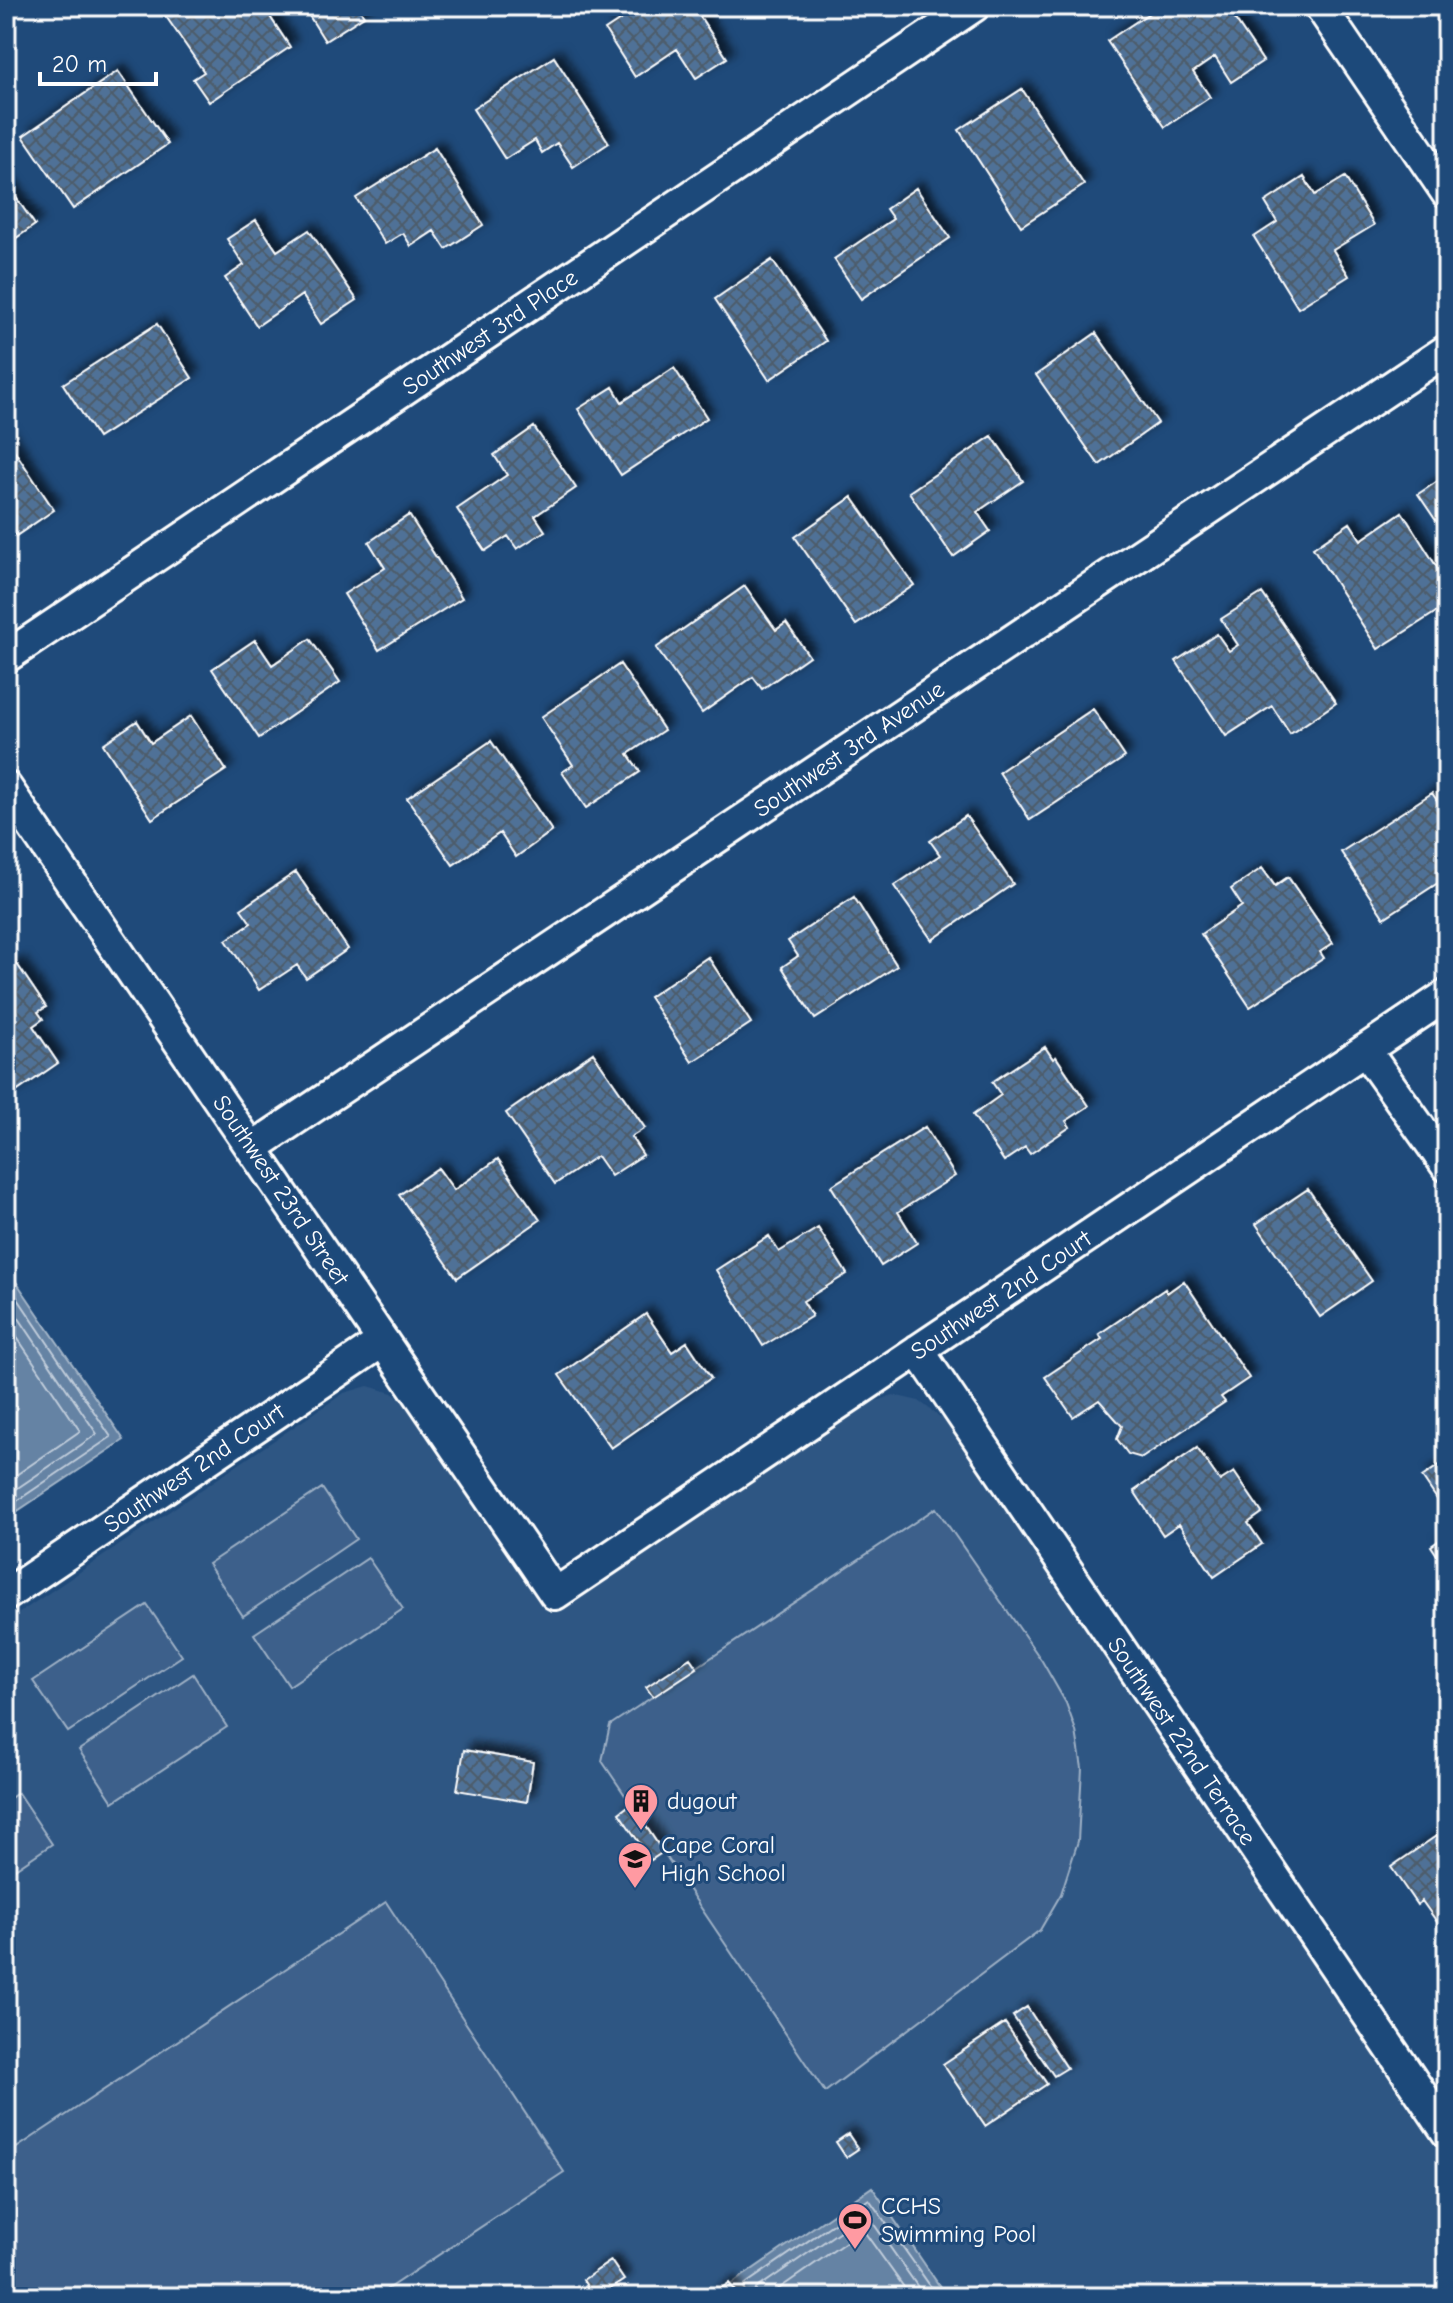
<svg xmlns="http://www.w3.org/2000/svg" width="1453" height="2303" font-family="'Comic Neue',sans-serif">
<style>
.built{fill:#2e5683}
.garden{fill:#3c618b;stroke:#9eb0c5;stroke-width:2}
.water{fill:#6583a4;stroke:#a3b5c8;stroke-width:2}
.lines{fill:none;stroke-linecap:round;stroke-linejoin:round}
.shore{stroke:#c1cddb;stroke-width:2}
.building{fill:url(#building-cross-hatch);stroke:#fff;stroke-width:2;filter:url(#shadow)}
.minor-casing{stroke:#fff;stroke-width:36}
.minor{stroke:#1f4a7a;stroke-width:30}
.labels{text-anchor:middle;dominant-baseline:central;stroke-width:6;stroke-linejoin:round;paint-order:stroke}
.street-label{font-size:24px;fill:#fff;stroke:#1f4a7a}
.poi-label{font-size:24px;fill:#fff;stroke:#1f4a7a;text-anchor:start}
</style>
<defs>
<pattern id="building-cross-hatch" width="8" height="8" patternUnits="userSpaceOnUse" patternTransform="scale(2)"><rect width="8" height="8" fill="#507197"/><path d="M0 0l8 8M0 8l8-8" fill="none" stroke="#4e5b6a"/></pattern>
<filter id="shadow"><feDropShadow dx="7" dy="-7" stdDeviation="4" flood-color="#0009"/></filter>
</defs>
<rect width="100%" height="100%" fill="#1f4a7a"/>
<filter id="ink" filterUnits="userSpaceOnUse"><feTurbulence type="fractalNoise" baseFrequency=".0125" numOctaves="2"/><feDisplacementMap in="SourceGraphic" scale="16" xChannelSelector="R" yChannelSelector="G"/><feConvolveMatrix kernelMatrix="1 2 1 2 8 2 1 2 1" color-interpolation-filters="sRGB"/></filter>
<g filter="url(#ink)">
<path class="built" d="M368,1386L392,1393L411,1406L549,1613L862,1406L893,1395L919,1401L944,1420L1447,2157V2297H6V1622L344,1393Z"/>
<path class="garden" d="M322,1488L356,1539L243,1616L208,1564Z
M936,1508L1042,1661L1066,1703L1076,1731L1082,1768L1078,1841L1061,1894L1040,1930L825,2092L602,1761L610,1725Z
M368,1558L403,1609L289,1686L254,1634Z
M147,1605L182,1656L68,1732L33,1681Z
M193,1674L227,1727L113,1802L79,1750Z
M18,1793L52,1844L6,1875V1801Z
M386,1902L564,2172L375,2297H6V2155Z"/>
<path class="water" d="M6,1267L124,1440L10,1516L6,1509Z
M872,2187L947,2297H739L730,2285Z"/>
<g class="lines">
<path class="shore" d="M6,1281L111,1437L11,1505L6,1506
M6,1299L97,1434L6,1496
M6,1321L80,1431L6,1482
M745,2297L744,2285L869,2199L938,2297
M755,2297L756,2289L866,2213L925,2297
M767,2297L863,2230L911,2297"/>
</g>
<path class="building" d="M178,6H263L290,47L209,102L193,79L204,72L165,15Z
M303,6H358L364,16L325,41Z
M642,6H693L727,58L696,78L677,49L635,77L605,30Z
M1160,6H1226L1263,61L1231,82L1215,57L1193,72L1210,97L1165,127L1107,41Z
M554,57L609,143L573,167L557,143L542,153L535,140L505,159L473,109Z
M118,71L168,144L73,209L23,136Z
M1022,89L1084,185L1021,226L959,130Z
M435,148L483,225L446,249L434,231L411,246L403,233L385,244L356,198Z
M1304,177L1315,195L1345,177L1374,225L1333,250L1349,276L1298,308L1254,237L1277,222L1265,202Z
M6,183L35,225L6,245Z
M916,188L950,238L861,299L834,259L893,219L886,209Z
M256,220L277,251L309,230L357,300L321,324L302,295L257,326L225,278L244,265L227,239Z
M772,260L826,341L769,380L715,299Z
M157,324L192,378L98,438L63,384Z
M1096,333L1158,423L1099,465L1036,375Z
M674,368L707,418L621,475L578,409L613,387L622,402Z
M534,427L576,488L535,516L545,531L517,549L508,536L485,551L457,509L507,475L494,455Z
M992,436L1023,481L977,512L990,531L953,557L909,492Z
M6,438L54,510L16,536L6,521Z
M1447,475V537L1418,494Z
M852,497L914,585L856,625L795,537Z
M1402,512L1447,583V605L1378,649L1313,548L1350,523L1361,540Z
M409,515L462,598L379,650L344,594L385,568L369,542Z
M745,586L776,630L786,623L809,656L762,689L753,677L702,713L656,648Z
M1262,593L1336,703L1290,734L1272,706L1226,736L1176,661L1217,634L1229,651L1238,645L1221,619Z
M310,639L340,682L259,738L212,669L255,640L272,665Z
M620,664L664,730L628,754L640,772L586,808L562,772L573,765L541,717Z
M1093,709L1125,757L1030,820L999,772Z
M191,716L226,770L152,819L103,744L137,721L151,743Z
M491,741L552,831L516,857L500,833L453,865L407,798Z
M1432,793L1447,815V877L1384,918L1341,852Z
M966,816L1013,884L932,940L894,886L940,855L930,841Z
M1262,868L1275,886L1288,877L1333,943L1320,952L1324,958L1250,1007L1201,934L1242,906L1231,889Z
M296,872L348,949L306,978L297,965L259,990L226,940L251,923L241,909Z
M854,897L897,966L815,1019L782,967L798,956L788,941Z
M708,957L751,1023L692,1062L649,997Z
M17,964L46,1007L38,1012L43,1019L33,1026L58,1063L6,1099V971Z
M1045,1047L1053,1059L1056,1057L1089,1106L1066,1121L1070,1127L1030,1154L1025,1147L1004,1161L973,1115L1001,1095L992,1082Z
M593,1053L645,1128L631,1137L643,1155L611,1176L597,1156L555,1184L506,1113Z
M925,1127L955,1176L898,1212L917,1243L881,1266L831,1186Z
M498,1159L540,1220L457,1278L399,1195L438,1168L454,1190Z
M1308,1189L1372,1281L1320,1317L1256,1224Z
M818,1228L847,1274L803,1301L812,1316L763,1346L716,1270L769,1236L779,1252Z
M1184,1281L1249,1378L1221,1397L1225,1402L1142,1458L1128,1454L1117,1439L1122,1426L1099,1400L1073,1417L1045,1377L1102,1339L1099,1334L1165,1289L1167,1293Z
M646,1314L672,1352L687,1342L711,1378L611,1448L559,1375Z
M1197,1448L1220,1481L1234,1472L1262,1513L1248,1523L1262,1544L1214,1577L1179,1524L1163,1535L1134,1491Z
M1447,1460V1514L1422,1477Z
M1447,1535V1570L1431,1546Z
M690,1658L697,1668L653,1697L646,1687Z
M464,1750L533,1762L527,1802L457,1790Z
M631,1804L663,1852L651,1860L619,1813Z
M1439,1834L1442,1838L1447,1834V1936L1422,1901L1417,1905L1391,1867Z
M1027,2007L1067,2068L1054,2076L1013,2016Z
M1005,2023L1047,2084L985,2126L943,2064Z
M848,2134L858,2149L846,2157L836,2142Z
M611,2261L624,2280L598,2297H594L583,2280Z
M729,2283L739,2297H708Z"/>
<g class="lines">
<g class="minor-casing">
<path id="minor" d="M1320,6L1447,193
M6,657L974,6
M6,787L555,1594L1447,995
M1365,1050L1447,1166
M252,1148L1447,350
M918,1350L1447,2132
M6,1595L383,1341"/>
</g>
<use href="#minor" class="minor"/>
</g>
</g>
<defs>
<g id="building-pin" transform="scale(1.8)"><path d="M0 17L-7.5 6A9.5 9.5 0 1 1 7.5 6Z" fill="#ff9aa2" stroke="#1f4a7a"/><path d="M-4-6H4V6H1V3H-1V6H-4ZM-2.5-4.3h1.7v1.8h-1.7ZM.8-4.3h1.7v1.8H.8ZM-2.5-1h1.7V.8h-1.7ZM.8-1h1.7V.8H.8Z" fill="#111"/></g>
<g id="school-pin" transform="scale(1.8)"><path d="M0 17L-7.5 6A9.5 9.5 0 1 1 7.5 6Z" fill="#ff9aa2" stroke="#1f4a7a"/><path d="M0-5L7-2L0 1L-7-2ZM-4 1L0 2.5L4 1V4Q0 6-4 4Z" fill="#111"/></g>
<g id="stadium-pin" transform="scale(1.8)"><path d="M0 17L-7.5 6A9.5 9.5 0 1 1 7.5 6Z" fill="#ff9aa2" stroke="#1f4a7a"/><path d="M0-5a6.5 5 0 1 0 0 10a6.5 5 0 1 0 0-10ZM-3.5-1.8h7v3.6h-7Z" fill="#111"/></g>
</defs>
<g fill-rule="evenodd">
<use href="#building-pin" x="641" y="1801"/>
<use href="#school-pin" x="635" y="1859"/>
<use href="#stadium-pin" x="855" y="2220"/>
</g>
<g class="labels">
<g class="street-label">
<text transform="translate(490 332) rotate(-34)">Southwest 3rd Place</text>
<text transform="translate(849 749) rotate(-34)">Southwest 3rd Avenue</text>
<text transform="translate(281 1190) rotate(56)">Southwest 23rd Street</text>
<text transform="translate(1001 1295) rotate(-34)">Southwest 2nd Court</text>
<text transform="translate(194 1468) rotate(-34)">Southwest 2nd Court</text>
<text transform="translate(1182 1741) rotate(56)">Southwest 22nd Terrace</text>
</g>
<g class="poi-label">
<text x="667" y="1801">dugout</text>
<text x="661" y="1845">Cape Coral<tspan x="661" dy="28">High School</tspan></text>
<text x="881" y="2206">CCHS<tspan x="881" dy="28">Swimming Pool</tspan></text>
</g>
</g>
<rect width="1453" height="2303" fill="none" stroke="#1f4a7a" stroke-width="32"/>
<rect x="16" y="16" width="1421" height="2271" fill="none" stroke="#fff" stroke-width="3" filter="url(#ink)"/>
<path d="M40 72v12h116v-12" fill="none" stroke="#ffffff" stroke-width="4"/>
<text x="52" y="72" font-size="24" fill="#ffffff" stroke="#1f4a7a" stroke-width="6" paint-order="stroke">20 m</text>
</svg>
